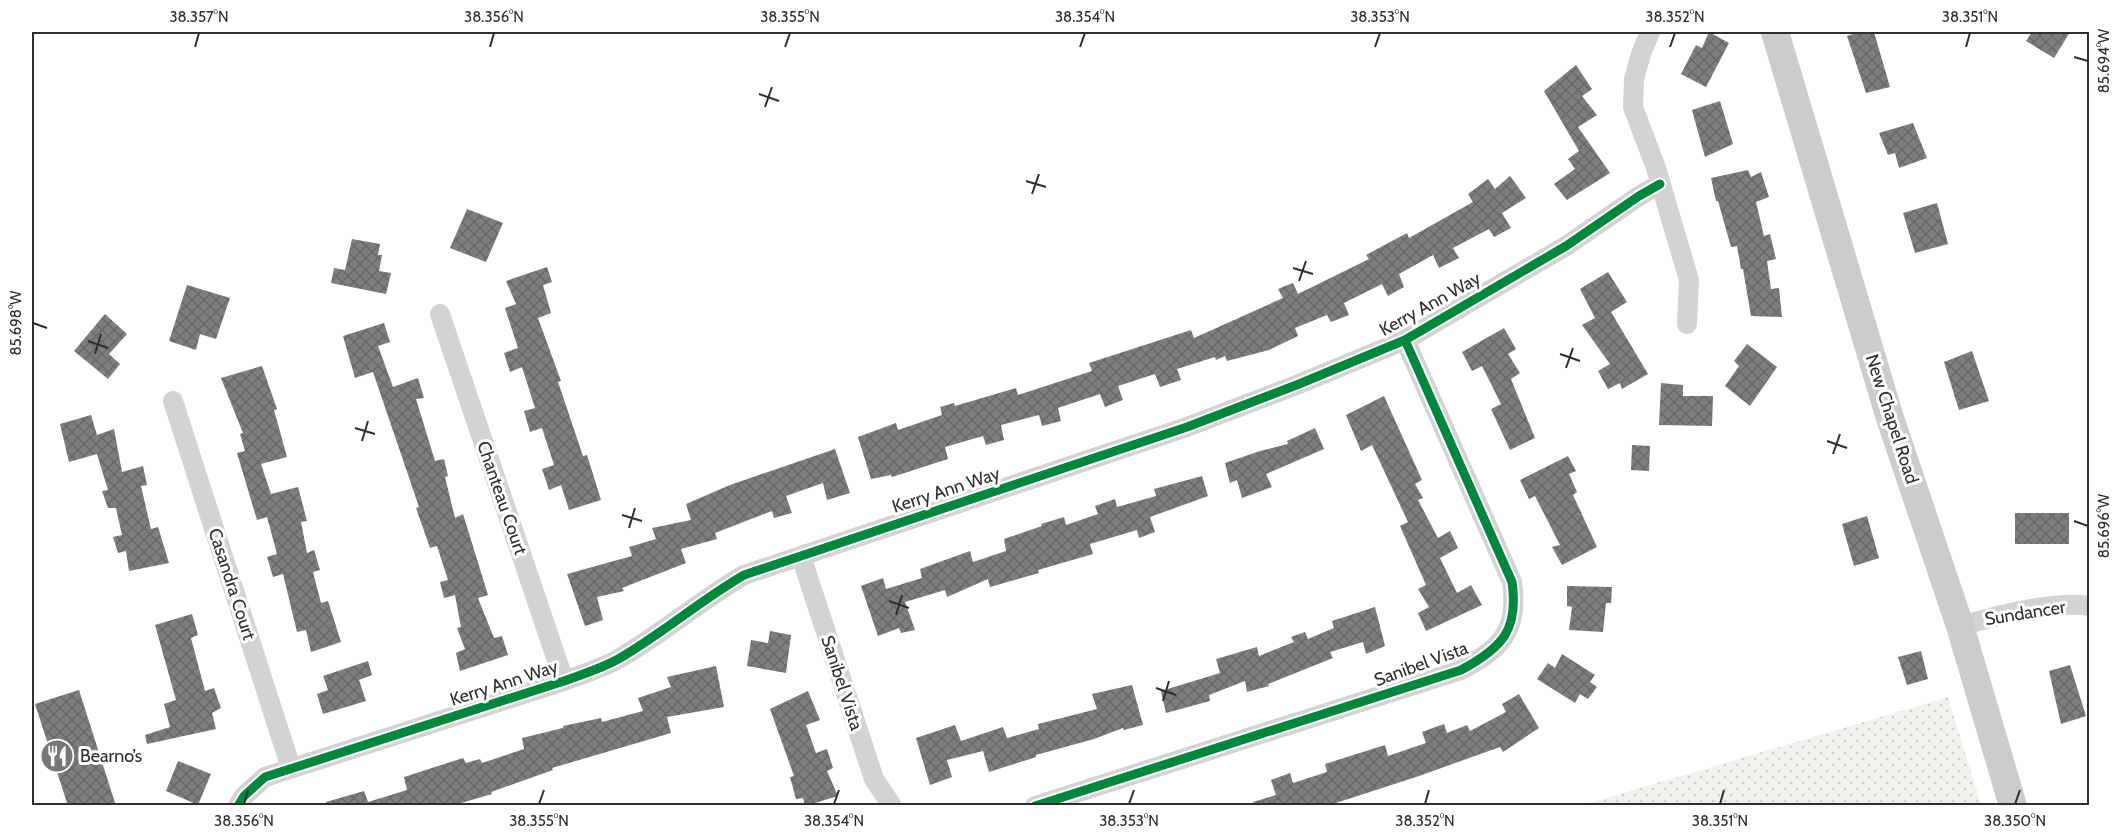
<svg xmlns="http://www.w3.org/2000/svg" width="2121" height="837" font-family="Cabin,sans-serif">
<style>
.grass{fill:url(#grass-dots)}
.building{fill:url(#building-cross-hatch)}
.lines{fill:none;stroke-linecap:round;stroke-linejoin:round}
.street{stroke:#d3d3d3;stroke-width:20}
.secondary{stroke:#ccc;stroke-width:28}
.cycleway-casing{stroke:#fff;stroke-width:13}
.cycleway{stroke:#00873e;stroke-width:9}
.ticks{fill:none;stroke:#2e2e2e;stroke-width:2}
.labels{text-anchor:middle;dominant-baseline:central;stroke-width:6;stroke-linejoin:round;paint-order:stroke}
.street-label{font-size:18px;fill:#2e2e2e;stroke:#fff}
.poi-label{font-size:18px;fill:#2e2e2e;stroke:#fff;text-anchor:start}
.neatline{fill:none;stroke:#2e2e2e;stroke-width:2}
.ticks-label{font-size:15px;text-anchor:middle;fill:#2e2e2e}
</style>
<defs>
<pattern id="grass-dots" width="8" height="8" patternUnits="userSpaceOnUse" patternTransform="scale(1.5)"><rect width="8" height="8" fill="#f0f3ec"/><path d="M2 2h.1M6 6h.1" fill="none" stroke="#ced1cb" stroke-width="1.8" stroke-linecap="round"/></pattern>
<pattern id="building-cross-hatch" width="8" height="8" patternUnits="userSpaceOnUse" patternTransform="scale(1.5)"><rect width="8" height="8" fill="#7e7e7e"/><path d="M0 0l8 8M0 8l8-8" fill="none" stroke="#686868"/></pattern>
</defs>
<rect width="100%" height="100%" fill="#fff"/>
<path class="grass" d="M1948,697L1981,805H1583Z"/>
<path class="building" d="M1709,32L1729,43L1706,87L1681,74L1696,45L1702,48Z
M1859,32H1874L1890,87L1866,93L1847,36Z
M2032,32H2070L2054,58L2026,41Z
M1576,65L1592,89L1582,96L1597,115L1578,127L1610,173L1567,200L1554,184L1575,169L1568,159L1579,151L1544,91Z
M1720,101L1733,144L1705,157L1692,110Z
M1913,123L1927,158L1899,168L1895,153L1888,155L1879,133Z
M1748,170L1751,177L1761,172L1769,197L1756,202L1764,236L1770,234L1776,259L1767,261L1771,289L1779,288L1782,317L1751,316L1743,269H1741L1737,246L1731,247L1718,201H1716L1711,178Z
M1510,176L1526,198L1502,213L1511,228L1494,237L1489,229L1453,248L1459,258L1439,268L1433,255L1399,274L1404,287L1388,296L1382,284L1344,303L1349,315L1331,322L1327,315L1295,328L1298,336L1269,350L1227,361L1225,356L1216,360L1215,357L1177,369L1181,380L1160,387L1155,374L1118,386L1123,400L1105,407L1100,394L1058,408L1061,421L1042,426L1039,415L1001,425L1004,440L986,445L983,436L945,447L948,459L892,477L891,475L871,479L858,437L896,423L898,430L942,415L940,407L954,403L955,406L1016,388L1018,395L1092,371L1089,363L1191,330L1194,338L1283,298L1278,289L1293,283L1298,294L1369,259L1366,255L1407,233L1409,238L1473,202L1468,194L1488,179L1495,189Z
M1937,203L1948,244L1915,253L1903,213Z
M467,209L503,223L486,262L450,248Z
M352,239L380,244L378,255H382L379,271L391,273L386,294L331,283L334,268L345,270Z
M547,267L552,282L543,285L551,313L538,318L561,381L558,382L583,456L587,455L601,500L569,510L561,485L549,490L542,469L554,465L542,428L530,432L524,411L535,408L522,367L510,372L504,353L518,348L505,308L516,304L506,281Z
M1608,272L1627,302L1611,312L1648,374L1622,389L1620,383L1608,389L1598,371L1610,364L1582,325L1595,318L1580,289Z
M187,285L230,298L216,339L200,334L196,350L169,341Z
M105,314L127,334L109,354L120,364L108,379L74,351Z
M384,323L390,342L378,346L393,387L418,378L424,398L416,399L435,461L444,459L448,476L445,477L455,518L463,514L488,595L478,598L494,638L502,636L508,655L460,671L456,653L465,649L457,628L461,627L455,595L444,598L440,582L448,580L437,546L430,548L416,508L419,507L373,372L355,378L343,336Z
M1504,328L1516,349L1508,354L1520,373L1511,379L1535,438L1510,450L1491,409L1501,404L1482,366L1472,371L1462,352Z
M1747,344L1777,367L1750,406L1725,386L1739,366L1734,361Z
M1972,351L1989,401L1959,410L1944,362Z
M262,366L277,409L274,410L287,457L261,464L271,494L298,487L307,521L301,522L307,553L314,550L320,570L313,572L321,603L328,601L341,642L311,652L306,630L297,632L283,574L273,577L267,557L277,554L267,517L257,520L237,453L245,451L240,434L243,433L221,378Z
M1661,383L1683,385V396H1713L1712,426L1659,425Z
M1384,396L1422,480L1415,484L1423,498L1418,500L1438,538L1450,531L1458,548L1440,558L1457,593L1471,585L1482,605L1426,631L1418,613L1429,607L1418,589L1426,585L1400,526L1408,522L1372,445L1361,451L1346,415Z
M91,415L97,435L114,429L122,472L143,466L147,485L141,486L151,529L158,527L169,563L129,571L126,551L118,553L113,537L122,535L116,508H108L102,491L108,490L97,454L69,462L60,424Z
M1315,428L1324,449L1266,474L1272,487L1242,498L1237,480L1230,483L1225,463L1260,451L1288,444L1287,441Z
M1632,445L1650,446L1649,471L1631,470Z
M835,449L850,493L827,500L823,483L786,496L792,513L774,518L772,511L715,533L717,539L681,549L686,563L622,588L624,591L597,597L603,620L585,626L567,574L632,556L629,547L656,539L652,528L691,520L686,504L730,485Z
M1568,456L1576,471L1569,474L1577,492L1573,495L1597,547L1562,565L1552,547L1560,545L1535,496L1529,499L1520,480Z
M1202,476L1208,496L1150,517L1155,532L1139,538L1137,530L1090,544L1093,554L1038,570L1039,573L990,587L988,579L947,597L945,590L905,602L915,630L901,633L899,628L878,636L861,586L883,578L886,589L922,578L920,569L970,551L973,562L1006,551L1004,539L1042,526L1041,524L1064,517L1066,525L1098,514L1095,506L1115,499L1117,507L1156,496L1154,489Z
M2015,513H2069V544H2015Z
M1867,516L1879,558L1854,566L1842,524Z
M1567,586L1612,587L1611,603H1606L1603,632L1569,630L1572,607L1567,606Z
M1375,607L1385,646L1366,654L1363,642L1330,652L1333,658L1268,684L1269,686L1247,692L1245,681L1209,695L1210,701L1166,713L1161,691L1220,673L1216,659L1257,647L1259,656L1294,642L1291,637L1305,632L1308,639L1334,628L1332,621Z
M192,614L198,635L191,638L205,691L214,688L221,708L212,713L216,729L147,744L145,735L170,727L164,704L176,700L155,625Z
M770,631L791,635L786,673L747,666L751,640L768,643Z
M1921,651L1928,679L1907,685L1898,657Z
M1562,654L1595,675L1590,682L1597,687L1588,699L1580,694L1575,703L1537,679L1548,663L1555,668Z
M368,661L372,675L359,680L366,701L323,714L317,694L328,690L323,676Z
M2070,665L2086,716L2061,724L2049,671Z
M716,666L724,707L667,717L671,733L552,768L553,770L491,792L492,794L451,806H327L326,802L364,791L368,802L407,790L404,777L463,758L466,763L480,759L482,763L524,749L522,738L563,728V726L601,718L602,722L643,711L638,698L671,687L667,677Z
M1132,685L1143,725L1124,730L1123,728L1094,739L1036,755V757L989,772L983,751L947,760L952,777L930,785L916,738L955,725L961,741L1003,727L1007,738L1039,729L1038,724L1097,709L1092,694Z
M79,690L116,806H68L35,704Z
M808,691L820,720L806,725L816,753L827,749L833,768L827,771L838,796L805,806L803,798L796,799L790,777L794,776L770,709Z
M1519,694L1539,728L1503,752L1500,747L1419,776L1336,803L1337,806H1253V802L1276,795L1271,780L1290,773L1293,783L1327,772L1325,764L1385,745L1388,756L1426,743L1422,732L1444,724L1447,733L1467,725L1470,731L1506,712L1502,704Z
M178,761L211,774L198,805L166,791Z"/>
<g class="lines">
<path class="street" d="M1650,32L1641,54L1634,79L1633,107L1656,168L1689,280L1687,324
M440,314L564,681
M173,401L291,768
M801,556L874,779L892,806
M1960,626C1996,616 2054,600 2090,606
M238,806L244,796L265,777L564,681C583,674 603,668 620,658C663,633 701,600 744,575L1187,427L1299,384L1405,340L1566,246L1639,196L1660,184
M1035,806L1461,670C1502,648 1519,630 1512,582L1405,340"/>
<path class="secondary" d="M1775,32L1889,415L1960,626L2013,806"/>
<g class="cycleway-casing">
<path id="cycleway" d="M238,806L244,796L265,777L564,681C583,674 603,668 620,658C663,633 701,600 744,575L1187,427L1299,384L1405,340L1566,246L1639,196L1660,184
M1035,806L1461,670C1502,648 1519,630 1512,582L1405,340"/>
</g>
<use href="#cycleway" class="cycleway"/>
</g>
<path class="ticks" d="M195,47L199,33M490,47L494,33M785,47L790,33M1080,47L1085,33M1375,47L1380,33M1670,47L1675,33M1966,47L1970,33M2074,57L2088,61M759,94L779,101M765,107L772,87M1026,181L1046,187M1032,194L1039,174M1293,268L1313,274M1299,281L1306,261M33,323L47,328M88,341L108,348M95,354L101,334M1560,354L1580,361M1566,368L1573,348M355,428L375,434M362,441L368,421M1827,441L1847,448M1833,454L1840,434M622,515L642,521M2074,521L2088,526M629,528L635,508M889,601L909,608M896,615L902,595M1156,688L1176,695M1163,701L1169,681M244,804L248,790M539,804L544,790M834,804L839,790M1129,804L1134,790M1425,804L1429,790M1720,804L1724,790M2015,804L2020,790"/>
<defs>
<g id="restaurant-disc" transform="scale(1.725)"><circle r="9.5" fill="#777" stroke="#fff"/><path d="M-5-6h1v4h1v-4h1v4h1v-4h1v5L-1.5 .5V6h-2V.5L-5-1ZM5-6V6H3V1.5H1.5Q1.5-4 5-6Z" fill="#fff"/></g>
</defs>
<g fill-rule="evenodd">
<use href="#restaurant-disc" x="57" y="756"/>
</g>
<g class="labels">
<g class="street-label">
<text transform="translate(1430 304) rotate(-29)">Kerry Ann Way</text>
<text transform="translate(1892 419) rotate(72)">New Chapel Road</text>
<text transform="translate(946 490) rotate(-18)">Kerry Ann Way</text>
<text transform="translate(502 498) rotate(71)">Chanteau Court</text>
<text transform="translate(232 584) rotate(72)">Casandra Court</text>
<text transform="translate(2025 613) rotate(-9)">Sundancer</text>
<text transform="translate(1421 664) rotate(-20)">Sanibel Vista</text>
<text transform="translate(504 683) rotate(-18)">Kerry Ann Way</text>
<text transform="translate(842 683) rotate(72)">Sanibel Vista</text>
</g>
<g class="poi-label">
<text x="80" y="756">Bearno’s</text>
</g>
</g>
<rect width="2121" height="837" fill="none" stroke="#ffffff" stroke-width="66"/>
<rect x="33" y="33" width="2055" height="771" class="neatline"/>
<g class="ticks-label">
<text x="199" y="22">38.357°N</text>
<text x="494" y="22">38.356°N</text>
<text x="790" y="22">38.355°N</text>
<text x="1085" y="22">38.354°N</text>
<text x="1380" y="22">38.353°N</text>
<text x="1675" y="22">38.352°N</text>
<text x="1970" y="22">38.351°N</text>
<text transform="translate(2104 61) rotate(-90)" y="5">85.694°W</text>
<text transform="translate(16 323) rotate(-90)" y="5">85.698°W</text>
<text transform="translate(2104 526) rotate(-90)" y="5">85.696°W</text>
<text x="244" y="826">38.356°N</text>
<text x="539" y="826">38.355°N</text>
<text x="834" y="826">38.354°N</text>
<text x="1129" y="826">38.353°N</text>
<text x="1425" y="826">38.352°N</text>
<text x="1720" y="826">38.351°N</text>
<text x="2015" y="826">38.350°N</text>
</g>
</svg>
